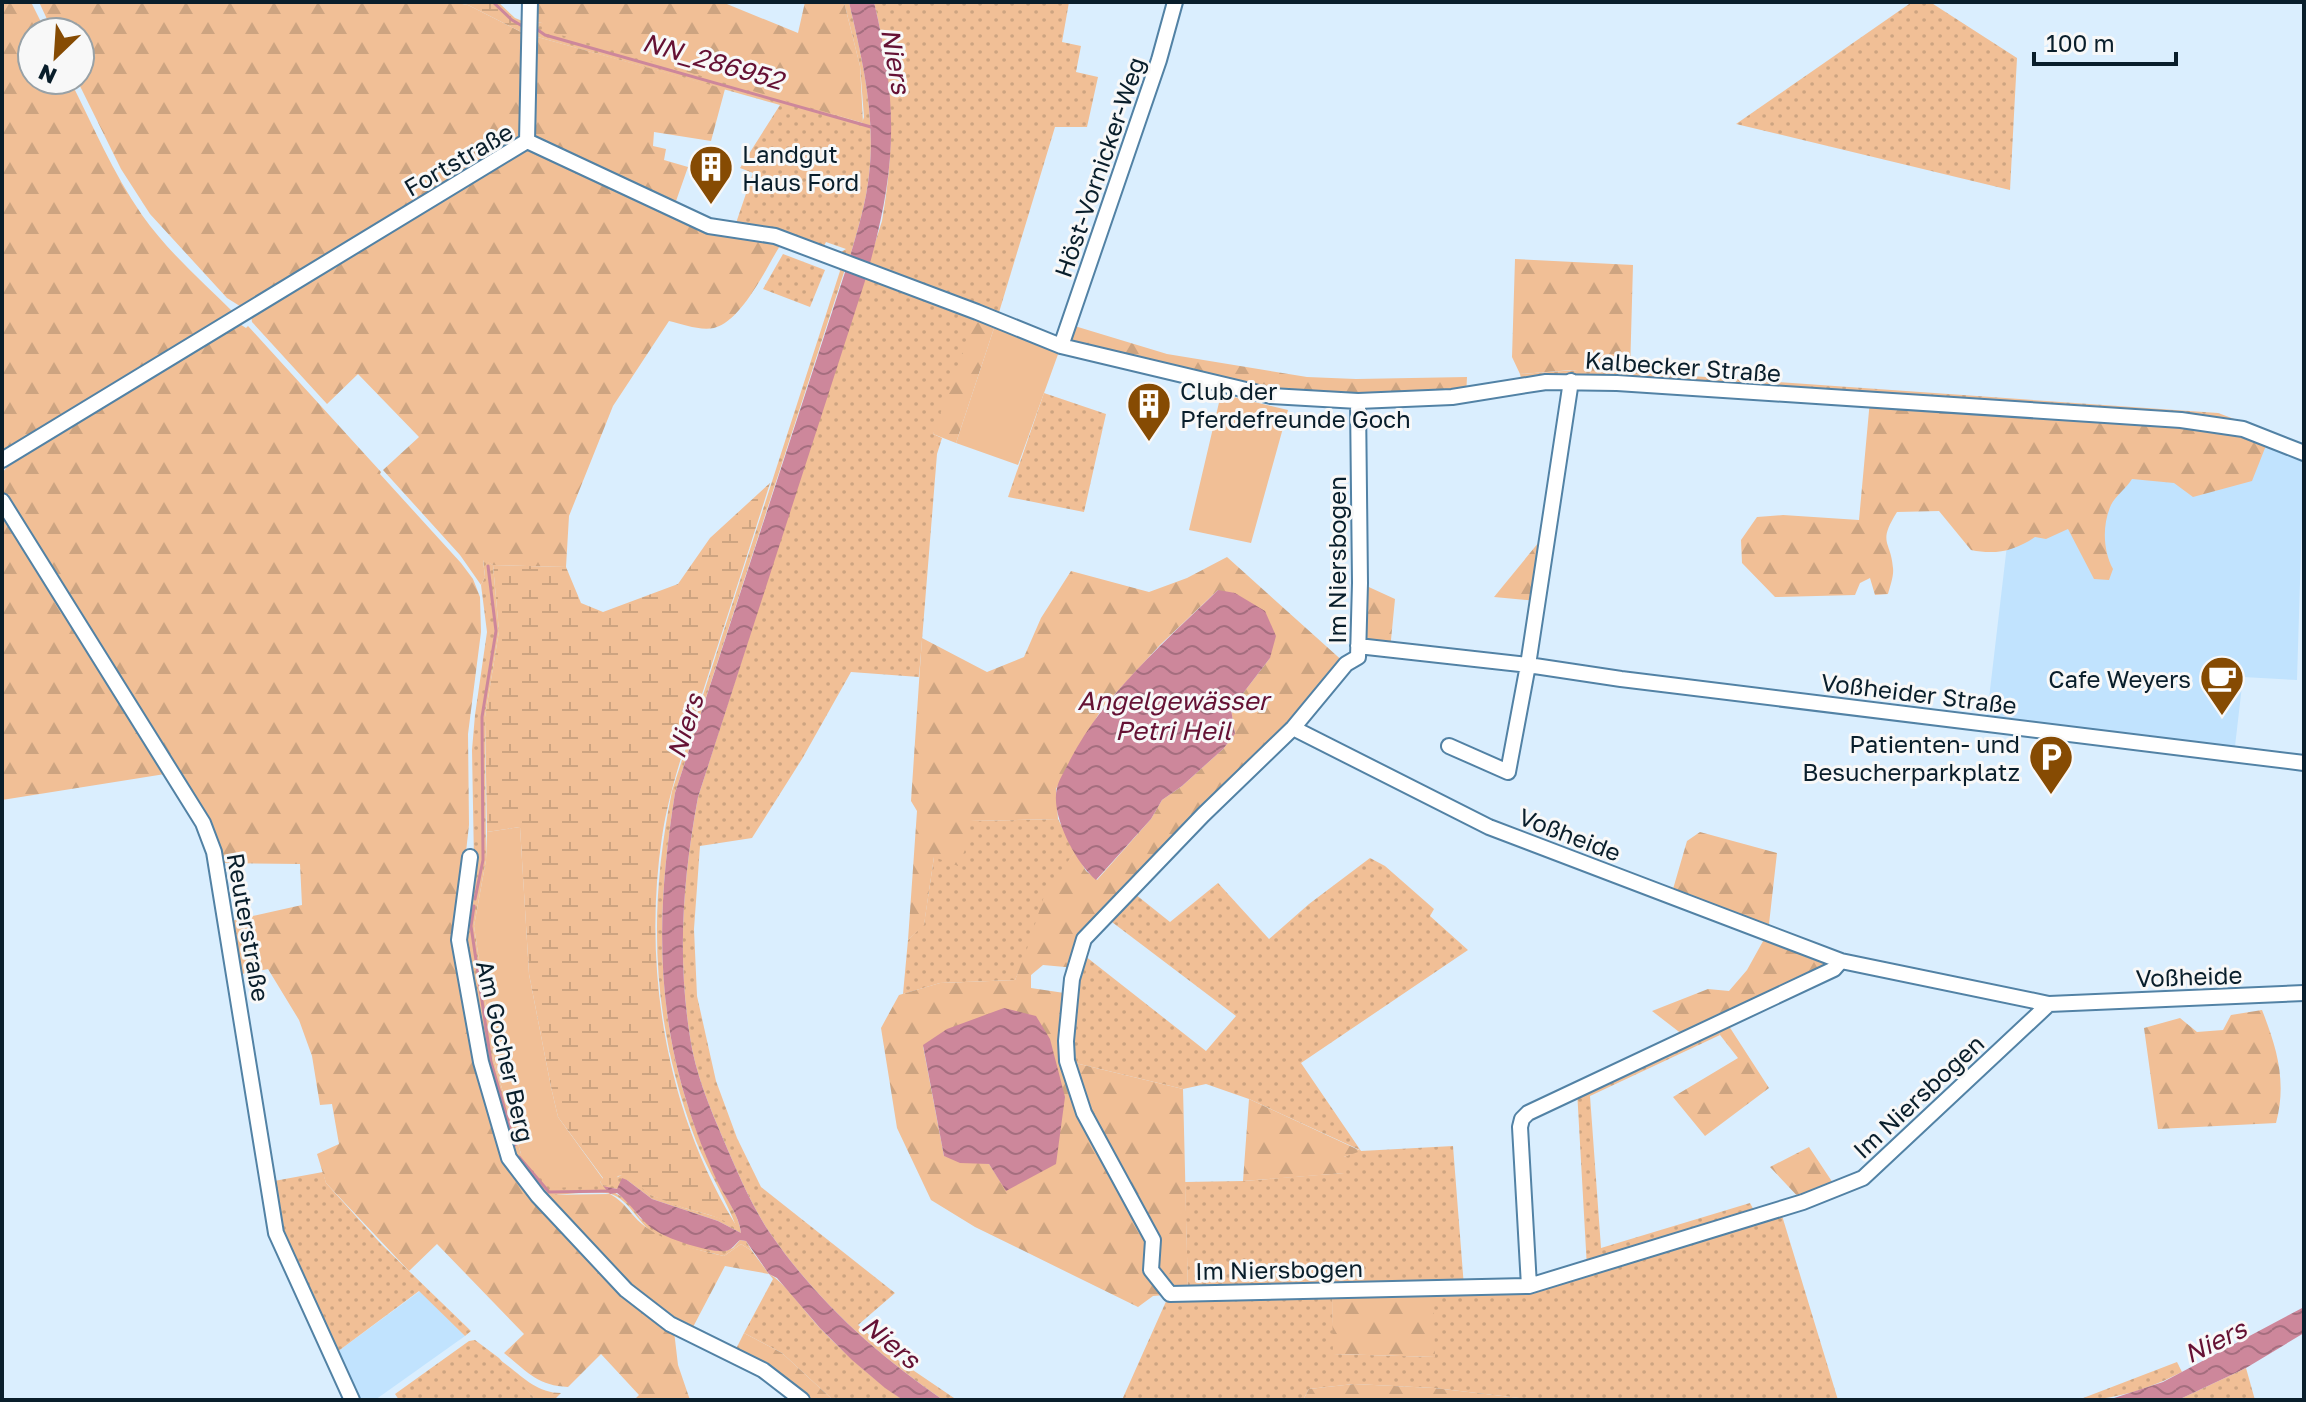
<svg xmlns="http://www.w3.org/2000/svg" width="2306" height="1402" font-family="'Golos Text',sans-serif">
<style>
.built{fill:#c1e3fe}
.grass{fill:url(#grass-dots);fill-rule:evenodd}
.forest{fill:url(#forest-firs);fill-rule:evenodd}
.wetland{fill:url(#wetland-marsh)}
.green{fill:#f1bf96}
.water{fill:url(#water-waves)}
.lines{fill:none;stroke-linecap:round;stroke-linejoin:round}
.stream{stroke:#cd879b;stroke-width:3}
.minor-casing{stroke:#5282a5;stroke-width:18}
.minor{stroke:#fff;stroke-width:14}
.labels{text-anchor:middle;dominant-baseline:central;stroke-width:6;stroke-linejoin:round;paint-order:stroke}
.poi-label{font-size:24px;fill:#091e2b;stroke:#f8f8f8;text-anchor:start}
.street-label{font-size:24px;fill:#091e2b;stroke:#f8f8f8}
.water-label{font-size:26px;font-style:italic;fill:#651134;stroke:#f8f8f8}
</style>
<defs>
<pattern id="grass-dots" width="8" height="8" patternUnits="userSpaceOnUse" patternTransform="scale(2)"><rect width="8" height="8" fill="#f1bf96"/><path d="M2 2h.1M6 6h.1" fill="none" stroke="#cda481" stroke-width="1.8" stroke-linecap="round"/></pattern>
<pattern id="forest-firs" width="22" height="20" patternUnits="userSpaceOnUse" patternTransform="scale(2)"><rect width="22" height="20" fill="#f1bf96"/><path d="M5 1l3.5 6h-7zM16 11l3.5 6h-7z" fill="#cda481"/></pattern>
<pattern id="wetland-marsh" width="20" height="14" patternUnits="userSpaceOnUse" patternTransform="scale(2)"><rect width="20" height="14" fill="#f1bf96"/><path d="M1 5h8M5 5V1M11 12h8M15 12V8" fill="none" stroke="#cda481"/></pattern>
<pattern id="water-waves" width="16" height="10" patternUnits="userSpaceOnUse" patternTransform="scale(2)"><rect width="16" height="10" fill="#cd879b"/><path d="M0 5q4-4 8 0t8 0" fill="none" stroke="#a56e7f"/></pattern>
</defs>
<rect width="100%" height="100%" fill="#daeefe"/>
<path class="built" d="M2023,409L2181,420L2304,453L2297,680L2243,677L2234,755L1986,724Z
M420,1291L465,1336L375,1400H360L337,1352Z"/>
<path class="grass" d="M844,2H849C862,58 876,116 869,175C866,204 857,232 849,260L838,254L846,249L826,242L823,248L735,226L753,173L740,168L780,105L534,36V22L542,23L862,123L864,117L860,66Z
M874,2H1069L1062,42L1081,46L1076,72L1098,77L1087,127H1055L997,319L933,434L942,438L937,454L919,677L851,672L802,759L752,838L700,846L694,929L697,996L716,1081L737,1138L761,1187L895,1293L858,1325L898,1360L957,1400H943C876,1354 816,1300 770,1233C751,1205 737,1171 724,1141C710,1108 695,1073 690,1037C677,956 683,877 698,797L882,221C896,141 893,82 874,2Z
M1912,2H1930L2017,58L2010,190L1736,124Z
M783,254L825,270L810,307L763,289Z
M835,263L846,266L675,793C658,900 654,997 687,1103C695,1130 707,1157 719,1183C726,1199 739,1215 741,1233L718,1221L652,1199L627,1180L617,1189L605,1187L627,1200L640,1218L686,1242L725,1251L733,1248L740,1240L746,1241L752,1251L741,1244L724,1256C701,1250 672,1246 652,1232C638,1222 628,1199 611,1194C595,1190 565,1195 548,1195L625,1285L514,1161L484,1062L464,926L465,911L471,906L472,899L467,893L474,861L472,750L475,715L487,632L481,585L485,577L483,559L493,565L499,631L485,717L486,860L474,926L494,1061L521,1154L603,1186C611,1184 617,1174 625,1175C637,1177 644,1194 656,1197C664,1199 670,1203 679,1206C699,1214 721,1214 737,1229C727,1201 708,1171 696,1141C652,1025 647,913 672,791L840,271Z
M1593,369L2218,413L2270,432L2269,438L1870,400L1523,386L1520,374Z
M1044,393L1106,414L1084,512L1008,497Z
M1058,819L1075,852L1064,868L1015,980L940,983L903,994L908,940L924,924L934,857L969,821Z
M1370,858L1385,866L1434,909L1430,916L1468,950L1301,1063L1361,1151L1453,1146L1464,1287L1529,1286L1587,1268L1577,1090L1713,1026L1720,1035L1590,1096L1601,1248L1750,1203L1757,1216L1780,1209L1838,1400H1537L1434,1388L1354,1384L1309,1389L1303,1400H1122L1168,1297L1188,1293L1185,1182L1243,1181L1344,1173V1157L1360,1150L1249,1099L1206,1084L1183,1089L1067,1061L1080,952L1206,1051L1236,1016L1104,916L1130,890L1170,922L1218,883L1269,939L1309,904ZM1332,1297L1435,1357L1334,1354Z
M323,1172L326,1183L381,1244L471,1331L465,1336L419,1291L337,1352L297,1267L280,1221L274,1181Z
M769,1274C783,1280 808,1316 821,1329C846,1355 873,1379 903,1400H833L782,1353L744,1333L773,1279Z
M475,1340L499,1358L536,1400H399L395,1394L469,1341Z
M2177,1362L2182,1372C2149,1389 2115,1400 2078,1400Z
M2246,1368L2255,1400H2178Z"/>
<path class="forest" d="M2,2H31L46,32H32V80H70C93,126 113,173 142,215C168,252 203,282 235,314L2,453Z
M39,2H451L468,5L525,34L523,130L518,138L243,308L227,298L150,214L121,169L77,80H80V32H53Z
M535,2H722L798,33L805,2H844L860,66L863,123L547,31L542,23L534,22Z
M534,36L725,89L711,141L654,132L653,146L666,149L664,160L688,167L675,204L532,137Z
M533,150L717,232L781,244C766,268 742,321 714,328C700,331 682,324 669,321L613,406L569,516L566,567L493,565L483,560L485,577L481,585L460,555L383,470L419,437L358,374L327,404L252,322L251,315L517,152Z
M1515,259L1633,265L1630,372L1572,370L1520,374L1512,357Z
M977,312L997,319L956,443L933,434Z
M238,323L246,328L248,326L381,472L380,474L461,563L473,579L480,597L481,632L468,734L469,825L456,941L503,1161L674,1331L678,1365L690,1400H634L639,1395L601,1354L568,1387C538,1386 526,1371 504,1353L524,1334L437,1244L409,1271L326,1183L317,1154L339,1144L332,1104L320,1105L312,1056L299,1020L268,969L242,974L231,921L302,905L300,864L221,863L202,810L2,492V473L8,466Z
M1068,324L1167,354L1307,377L1356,379L1467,377L1466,396L1296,399L1061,346Z
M1870,400L2146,417L2269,438L2252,481L2193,497L2174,483L2132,479C2127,488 2115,496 2111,505C2102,525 2103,551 2113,569L2109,580L2094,579L2068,529L2046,539L2035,537C2014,551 1996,555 1971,550L1939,511L1897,512C1877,544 1891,540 1893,568C1894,576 1890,586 1888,594L1875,595L1870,578L1860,583L1855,595L1775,597L1742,563L1741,540L1757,517L1783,515L1859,520Z
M2,516L165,774L2,800Z
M1548,531L1538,601L1494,597Z
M1227,557L1346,664L1089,932L1076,968L1043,965L1031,975V988L1071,994L1067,1061L1183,1089L1188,1293L1153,1296L1138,1307L975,1227L931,1200L897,1128L881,1028L899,995L940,983L1015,980L1027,949L1046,890L1075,852L1086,871L1097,880L1151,819L1162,800L1182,786L1223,749L1235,734L1231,709L1270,658L1218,590L1160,645L1102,708L1056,789L1058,819L970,821V838L958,866L934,857L924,925L908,940L917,811L911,801L922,638L987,672L1024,657L1041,618L1071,571L1149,592L1187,578ZM923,1046L1006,1190L989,1164L944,1156Z
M1360,583L1395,599L1390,650L1358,646Z
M1700,832L1777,853L1768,933L1841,961L1725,1020L1769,1088L1705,1136L1673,1097L1738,1058L1713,1026L1687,1038L1652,1011L1708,989L1729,991L1747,970L1767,934L1671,896L1687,841Z
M2262,1010C2277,1048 2287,1082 2276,1123L2158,1129L2144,1028L2180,1018L2197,1032L2223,1030L2231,1015Z
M1249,1099L1361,1151L1344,1157L1345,1173L1243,1181Z
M1809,1147L1837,1189L1803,1202L1770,1167Z
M610,1194C625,1202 630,1214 642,1224C665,1243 695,1249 724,1256L741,1244L752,1251L769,1274L725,1266L692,1329C633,1301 591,1242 547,1195Z
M1433,1288L1435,1357L1333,1354L1332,1297Z
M744,1333L782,1353L833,1400H812L735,1351Z
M498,1359C519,1372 534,1393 561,1393L554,1400H536Z
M1354,1384L1434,1388L1537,1400H1303L1309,1389Z"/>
<path class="wetland" d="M451,2H498L515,18L525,22V34L468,5Z
M770,483C749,550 727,617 705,685C689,735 670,784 662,837C642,970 667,1119 741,1233C725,1217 706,1214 684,1208C674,1205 665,1200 655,1197C641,1192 635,1174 618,1176L613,1184L603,1186L600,1182L603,1178L558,1117L551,1087L529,974L520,827L487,832L485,717L499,631L493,565L566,567L581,603L603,612L678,584L710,538Z"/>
<path class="green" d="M997,319L1061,346L1018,465L956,443Z
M1221,394L1288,410L1251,543L1189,530Z
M520,827L529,974L551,1087L558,1117L603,1179L600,1182L603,1186L550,1188L521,1154L494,1061L474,926L486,860L487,832Z"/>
<path class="water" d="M849,2H874C900,111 896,174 865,281L698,797C683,877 677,956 690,1037C695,1073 710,1108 724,1141C737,1171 751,1205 770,1233C816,1300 876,1354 943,1400H903L885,1388L852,1360L820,1328L777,1278L769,1274L746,1241L740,1240C735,1244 732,1250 725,1251C711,1253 671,1240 658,1232C641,1223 632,1204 617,1193L610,1194L603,1186L617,1189L622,1178L627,1180L652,1199L718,1221L741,1233C739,1215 726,1199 718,1183C706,1157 695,1130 687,1103C654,997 658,900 675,793L849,260C857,232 866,204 869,175C876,116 862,58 849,2Z
M1218,590L1235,593L1265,611L1276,636L1270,658L1231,709L1235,734L1223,749L1182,786L1162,800L1151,819L1096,880C1076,863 1050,815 1057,788C1059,779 1066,769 1070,760C1106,692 1164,643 1218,590Z
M1004,1008L1036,1016L1050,1039L1065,1097L1056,1164L1006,1191L989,1164L960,1163L944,1156L923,1045L947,1029Z
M2304,1307V1333L2246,1368L2178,1400H2108L2163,1382Z"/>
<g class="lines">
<path class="stream" d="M493,2L512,20L524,27
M535,28L545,35L871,127
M475,899L483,860L482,717L496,631L488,566
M474,906L471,926L491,1062L515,1145
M519,1157L549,1192L611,1191"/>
<g class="minor-casing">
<path id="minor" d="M527,141L709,226L775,236L977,312L1061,346L1271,396L1358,401L1452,397L1546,382L1617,383L2181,420L2243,429L2304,453
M527,141L530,2
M1061,346L1159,60L1175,2
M1358,401L1360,583L1358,657L1346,664L1293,728L1203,815L1084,939L1072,979L1066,1041L1067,1061L1084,1113L1153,1240L1151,1270L1170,1294L1529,1286L1803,1202L1863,1178L2049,1004
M2,460L527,141
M2,501L203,823L214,852L276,1233L352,1400
M1358,646L1528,665L1621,679L2304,763
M1293,728L1489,827L1841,961L2049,1004L2304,993
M1449,746L1508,772L1528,665L1571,381
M470,857L459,940L481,1062L509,1158L538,1196L626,1290L670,1324L763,1370L802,1400
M1529,1286L1520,1127L1522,1119L1528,1113L1834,969L1841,961"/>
</g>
<use href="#minor" class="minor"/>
</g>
<defs>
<g id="building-pin" transform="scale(2.3)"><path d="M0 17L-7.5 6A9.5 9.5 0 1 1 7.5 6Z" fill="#864b03" stroke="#f8f8f8"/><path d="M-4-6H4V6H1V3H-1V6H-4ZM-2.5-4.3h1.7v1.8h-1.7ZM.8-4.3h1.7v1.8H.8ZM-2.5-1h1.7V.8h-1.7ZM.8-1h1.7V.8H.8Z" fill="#fff"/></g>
<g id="cafe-pin" transform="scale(2.3)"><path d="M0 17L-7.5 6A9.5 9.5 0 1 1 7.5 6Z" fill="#864b03" stroke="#f8f8f8"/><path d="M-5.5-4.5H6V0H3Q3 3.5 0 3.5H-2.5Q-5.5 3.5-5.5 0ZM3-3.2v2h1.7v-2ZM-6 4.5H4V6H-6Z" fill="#fff"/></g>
<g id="parking-pin" transform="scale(2.3)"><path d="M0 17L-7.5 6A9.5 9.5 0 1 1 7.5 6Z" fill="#864b03" stroke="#f8f8f8"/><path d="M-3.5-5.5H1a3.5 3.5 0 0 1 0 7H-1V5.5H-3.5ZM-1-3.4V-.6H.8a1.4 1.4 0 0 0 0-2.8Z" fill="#fff"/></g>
</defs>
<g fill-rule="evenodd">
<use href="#building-pin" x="711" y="167"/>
<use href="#building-pin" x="1149" y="404"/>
<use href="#cafe-pin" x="2222" y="678"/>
<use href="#parking-pin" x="2051" y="757"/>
</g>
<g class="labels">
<g class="poi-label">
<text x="742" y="153">Landgut<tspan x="742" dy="28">Haus Ford</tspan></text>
<text x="1180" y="390">Club der<tspan x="1180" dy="28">Pferdefreunde Goch</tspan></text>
<text x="2191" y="678" text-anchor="end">Cafe Weyers</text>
<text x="2020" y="743" text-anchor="end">Patienten- und<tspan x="2020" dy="28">Besucherparkplatz</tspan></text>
</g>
<g class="street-label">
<text transform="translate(458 159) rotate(-30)">Fortstraße</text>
<text transform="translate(1099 167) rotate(-71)">Höst-Vornicker-Weg</text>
<text transform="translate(1683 366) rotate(4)">Kalbecker Straße</text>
<text transform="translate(1336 560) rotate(-90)">Im Niersbogen</text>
<text transform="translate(1919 693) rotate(7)">Voßheider Straße</text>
<text transform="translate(1570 834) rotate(21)">Voßheide</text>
<text transform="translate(249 927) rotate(80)">Reuterstraße</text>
<text transform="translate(2189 976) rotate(-2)">Voßheide</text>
<text transform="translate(506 1051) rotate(77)">Am Gocher Berg</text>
<text transform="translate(1918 1096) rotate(-43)">Im Niersbogen</text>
<text transform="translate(1279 1269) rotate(-1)">Im Niersbogen</text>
</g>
<g class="water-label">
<text transform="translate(713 61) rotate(16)">NN_286952</text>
<text transform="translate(896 61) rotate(80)">Niers</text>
<text x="1173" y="700">Angelgewässer<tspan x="1173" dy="30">Petri Heil</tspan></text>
<text transform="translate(685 726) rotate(-72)">Niers</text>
<text transform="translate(2215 1341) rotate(-26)">Niers</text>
<text transform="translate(891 1342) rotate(40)">Niers</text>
</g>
</g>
<rect width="2306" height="1402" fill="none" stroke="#091e2b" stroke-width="8"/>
<g transform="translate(56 56) rotate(205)"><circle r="38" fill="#f8f8f8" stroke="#98a1a6" stroke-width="2"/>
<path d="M0-6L14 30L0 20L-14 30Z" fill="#864b03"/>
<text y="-12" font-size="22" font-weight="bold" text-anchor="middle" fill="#091e2b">N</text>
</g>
<path d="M2034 52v12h142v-12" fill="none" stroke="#091e2b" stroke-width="4"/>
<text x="2046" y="52" font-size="24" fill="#091e2b" stroke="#f8f8f8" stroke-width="6" paint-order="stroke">100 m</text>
</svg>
